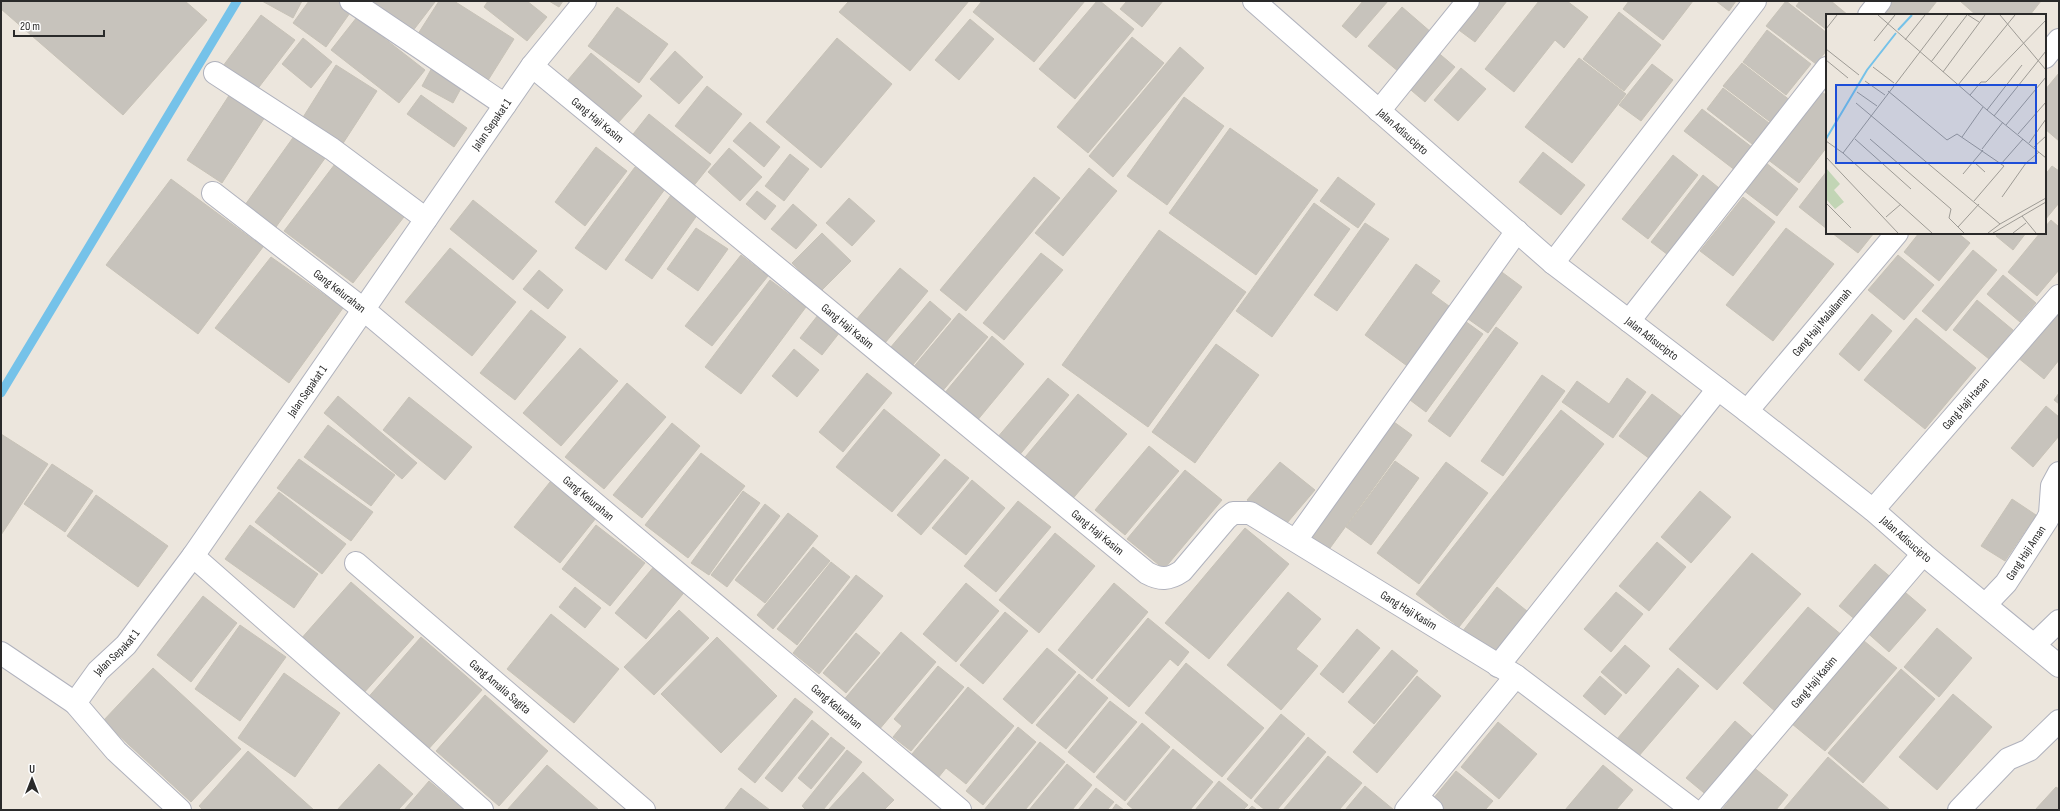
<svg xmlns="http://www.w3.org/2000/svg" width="2060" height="811" font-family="'Sofia Sans Condensed',sans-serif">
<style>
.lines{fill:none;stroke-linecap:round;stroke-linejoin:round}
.stream{stroke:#75c2e9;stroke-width:9}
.building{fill:#c7c3bc;stroke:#c7c2b7}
.street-casing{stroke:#b0b2bd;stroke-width:24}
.secondary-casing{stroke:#b0b2bd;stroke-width:24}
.street{stroke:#fff;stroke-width:22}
.secondary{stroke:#fff;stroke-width:22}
.labels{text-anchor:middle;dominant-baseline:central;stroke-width:4;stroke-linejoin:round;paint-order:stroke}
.street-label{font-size:12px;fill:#2a2a2a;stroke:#fff}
.inset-river{fill:none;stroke:#75c2e9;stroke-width:2}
.inset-road{fill:none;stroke:#9e9b95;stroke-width:1}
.view{fill:#1d4ed8;fill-opacity:0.15;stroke:#1d4ed8;stroke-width:2}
.inset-edge{fill:none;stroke:#2a2a2a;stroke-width:2}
</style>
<rect width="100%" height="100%" fill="#ece6dd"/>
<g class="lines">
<path class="stream" d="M1,393L237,1"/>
</g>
<path class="building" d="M1,1H185L207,20L123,115L1,9Z
M262,1H302L293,18Z
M309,1H340L352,10L326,47L293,23Z
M371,1H434L435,2L412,32Z
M439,1H454L514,39L487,82L416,37Z
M488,1H527L547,17L527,41L484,7Z
M549,1H563L559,7Z
M849,1H969L910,71L839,12Z
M982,1H1085L1034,62L973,12Z
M1097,1H1100L1134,29L1075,99L1039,69Z
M1127,1H1163L1142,27L1120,9Z
M1363,1H1388L1356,38L1342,26Z
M1471,1H1507L1475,42L1452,25Z
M1539,1H1567L1588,17L1564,48L1555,40L1514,92L1485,69Z
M1629,1H1693L1663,40L1623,9Z
M1716,1H1736L1729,11Z
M1786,1L1827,33V50L1816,64L1766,26Z
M1800,1H1831L1848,15H1827V30L1796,6Z
M1889,1H1937L1926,15H1879Z
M1960,1H2041L2030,15H1976Z
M617,7L668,44L639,83L588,46Z
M1402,7L1432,33L1399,72L1368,46Z
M1619,12L1661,45L1624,91L1583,59Z
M261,15L295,40L256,91L223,66Z
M357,17L425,70L399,103L331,50Z
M970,19L994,39L959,80L935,60Z
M1767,30L1811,64L1786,95L1743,62Z
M1132,37L1164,63L1088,153L1057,127Z
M303,38L332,62L311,88L282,64Z
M837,38L892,84L821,168L766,122Z
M1180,47L1204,68L1113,177L1089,156Z
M1435,50L1455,67L1425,102L1405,85Z
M675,51L703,77L679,104L650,79Z
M591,53L642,96L618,123L568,80Z
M1579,58L1626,94L1572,163L1525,127Z
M1742,63L1791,101L1773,124L1723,86Z
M434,64L465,81L453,103L422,86Z
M1652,64L1673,80L1641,121L1619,105Z
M336,65L377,91L340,148L300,122Z
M1461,68L1486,89L1458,121L1434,100Z
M2059,73V141L2045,129V90Z
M707,86L742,114L710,154L675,126Z
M1723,88L1769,123L1752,144L1707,109Z
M1821,91L1827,96V147L1799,183L1767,159Z
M230,94L265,117L222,183L187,160Z
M421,95L467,128L454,147L407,114Z
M1184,97L1224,126L1167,205L1127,176Z
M1702,109L1757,151L1740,174L1684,131Z
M649,114L711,164L692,188L630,138Z
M750,122L780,147L764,167L733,141Z
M1230,128L1318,190L1256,275L1169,213Z
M297,132L328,154L276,227L245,205Z
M596,147L627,171L585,226L555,202Z
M729,148L762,177L740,201L708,172Z
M1543,152L1585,185L1561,215L1519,182Z
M790,154L809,169L784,201L765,186Z
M1673,155L1698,175L1648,239L1622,219Z
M338,160L407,213L353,283L284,231Z
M1765,162L1798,189L1777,216L1743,190Z
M2052,166L2059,171V203L2045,220V175Z
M635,167L665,189L606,270L575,248Z
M1089,168L1117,191L1063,256L1035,233Z
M1827,171V229L1799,207Z
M1703,175L1724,192L1672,258L1651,242Z
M1034,177L1060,198L966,311L940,290Z
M1338,177L1375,204L1358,228L1320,201Z
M171,179L263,247L198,334L106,265Z
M757,191L776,206L765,220L746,204Z
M671,195L698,214L652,279L625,260Z
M1743,197L1775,222L1733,276L1700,251Z
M849,198L875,221L852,246L826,223Z
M473,200L537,251L513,280L450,229Z
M1314,203L1350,229L1272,337L1236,311Z
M793,204L817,225L796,249L771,229Z
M2051,220L2059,227V270L2037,296L2008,272L2040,233H2045V227Z
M1365,223L1389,239L1337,311L1314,295Z
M696,228L728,249L698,291L667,269Z
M1786,228L1834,264L1773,341L1726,305Z
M1159,230L1246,292L1148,427L1062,365Z
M822,233L851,261L820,292L792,263Z
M1832,233H1874L1858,253Z
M1919,233H1958L1970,243L1939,281L1904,252Z
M1998,233H2026L2013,250L1996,236Z
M450,248L516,302L472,356L405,302Z
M1973,250L1997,270L1946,331L1922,311Z
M1041,253L1063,270L1004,340L983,323Z
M741,255L768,276L712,346L685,326Z
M1898,255L1934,285L1904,320L1868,290Z
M271,257L343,308L289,383L215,328Z
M1416,264L1440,281L1431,293L1453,309L1410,368L1365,335Z
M1495,267L1522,287L1488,333L1461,314Z
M900,268L928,291L885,343L856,320Z
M539,270L563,290L548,309L523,289Z
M2003,275L2036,303L2020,322L1987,294Z
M770,280L806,307L741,394L705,367Z
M1977,300L2013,330L1989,359L1953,330Z
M930,301L951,319L912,366L890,348Z
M2059,307V360L2044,379L2017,357Z
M531,310L566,337L515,400L480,373Z
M959,313L988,337L940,394L911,370Z
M1872,314L1892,331L1859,371L1839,354Z
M818,315L840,332L822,355L800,338Z
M1458,316L1483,334L1426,412L1402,394Z
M1916,318L1976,368L1925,429L1864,380Z
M1496,327L1518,343L1450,437L1428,421Z
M992,336L1024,364L971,428L938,401Z
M1216,344L1259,375L1195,463L1152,432Z
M580,348L618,381L561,446L523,413Z
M794,349L819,370L797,397L772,376Z
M867,373L892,393L843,452L819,432Z
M1542,375L1565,391L1503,476L1481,461Z
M1048,378L1069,395L1013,463L991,445Z
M1627,378L1646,392L1613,438L1562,402L1577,381L1609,404Z
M627,383L666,417L604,489L565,457Z
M2059,393V404L2054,400Z
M1078,394L1127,434L1070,502L1021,462Z
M1652,394L1681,416L1650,459L1619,436Z
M338,396L417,463L402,479L324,413Z
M409,397L472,447L445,480L383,430Z
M2046,406L2059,417V436L2033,467L2011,448Z
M884,409L940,455L892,512L836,467Z
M1561,410L1604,444L1459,627L1416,594Z
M1387,417L1412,435L1325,555L1299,537Z
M672,423L700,446L642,518L613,495Z
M328,425L395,475L371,506L304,457Z
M1,434L48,464L1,535Z
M1149,446L1179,471L1125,535L1095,510Z
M701,453L745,486L688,558L645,525Z
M299,459L373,512L351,541L277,488Z
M945,459L969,478L921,535L897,515Z
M1395,461L1419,478L1371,545L1346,527Z
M1280,462L1315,490L1282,529L1247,500Z
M1446,462L1488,493L1419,584L1377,553Z
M52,464L93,491L65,532L24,504Z
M1185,470L1222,500L1164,569L1127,539Z
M972,480L1005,508L966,555L932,528Z
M550,482L596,518L560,563L514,527Z
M743,491L760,503L709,575L691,563Z
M1700,491L1731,517L1691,563L1661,537Z
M279,492L346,544L322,574L255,522Z
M96,495L168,546L138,587L67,536Z
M2012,499L2036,515L2005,561L1981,546Z
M1018,501L1051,527L996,592L964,566Z
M765,504L780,516L727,587L711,575Z
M788,513L818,536L765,603L735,580Z
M250,525L318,574L294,608L225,559Z
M596,525L645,563L610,606L562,569Z
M1245,528L1289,564L1209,659L1165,623Z
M1055,533L1095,566L1039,633L999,600Z
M1657,542L1686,567L1649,611L1619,586Z
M813,547L830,561L773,629L757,615Z
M1752,553L1801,594L1717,690L1669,649Z
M831,562L850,577L797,645L777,629Z
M656,564L687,589L646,639L615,613Z
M1875,564L1893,579L1857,621L1839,606Z
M856,575L883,596L819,674L793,653Z
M351,582L414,637L362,695L300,640Z
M966,583L999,611L956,662L923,634Z
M1114,583L1148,612L1092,679L1058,650Z
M575,587L601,608L585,628L559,607Z
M1497,587L1527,611L1492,656L1462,632Z
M1899,587L1926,610L1889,652L1863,629Z
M1288,592L1321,619L1296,649L1318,666L1281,710L1227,665Z
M1616,592L1643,614L1611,652L1584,629Z
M203,596L237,623L191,682L157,655Z
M1808,607L1843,636L1777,713L1743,683Z
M679,610L709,638L654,695L624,667Z
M1005,612L1028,631L983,684L960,665Z
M551,614L619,669L574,723L507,669Z
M1148,618L1189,652L1178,666L1170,659L1129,707L1096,680Z
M240,625L286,657L240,721L195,689Z
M1937,628L1972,658L1939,697L1904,667Z
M1357,629L1380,648L1343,693L1320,674Z
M901,632L936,662L878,731L842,702Z
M856,633L880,653L846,693L823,673Z
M1858,636L1897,668L1825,751L1786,719Z
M421,637L482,690L425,753L365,701Z
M717,637L777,696L721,753L661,694Z
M1625,645L1650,666L1626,694L1601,672Z
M1047,648L1076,672L1032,724L1003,699Z
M1392,650L1418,671L1374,724L1348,702Z
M1186,663L1264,728L1222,777L1145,713Z
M938,666L964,687L911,751L893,737L902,726L894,719Z
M153,668L241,749L191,802L103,721Z
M1678,668L1699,686L1638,757L1617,739Z
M1901,669L1935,699L1863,783L1828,753Z
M284,673L340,713L295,777L238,738Z
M1079,674L1108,698L1066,749L1036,725Z
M1417,676L1441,696L1377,773L1353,752Z
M1600,676L1622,695L1605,715L1583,696Z
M968,687L1014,726L966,784L946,768L934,783L907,760Z
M1953,694L1992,727L1937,790L1899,757Z
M485,695L548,751L499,806L436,751Z
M795,698L813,712L755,783L738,769Z
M1110,701L1137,722L1094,773L1068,752Z
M1281,714L1305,734L1251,799L1227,779Z
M812,720L829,734L782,792L765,778Z
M1735,721L1758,741L1709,797L1686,778Z
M1498,722L1537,754L1499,799L1461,767Z
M1142,723L1170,747L1125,801L1096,777Z
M1018,727L1036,742L983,805L966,791Z
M831,737L845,748L811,789L798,778Z
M1308,737L1326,752L1277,810H1265L1254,801Z
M1040,742L1065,762L1025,810H984Z
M1173,749L1213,782L1190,810H1134L1127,804Z
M847,750L862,762L823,810H806L802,806Z
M248,751L314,810H203L199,806Z
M1328,756L1362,783L1339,810H1283Z
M1828,757L1890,810H1783Z
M1747,762L1788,795L1776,810H1722L1732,797L1723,791Z
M379,764L413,794L398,810H337Z
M1067,764L1092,785L1072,810H1029Z
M547,765L599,810H507Z
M1603,765L1633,790L1616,810H1565Z
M1456,771L1493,801L1485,810H1445L1432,800Z
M863,772L894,800L884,810H828Z
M429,781L464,810H404Z
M1219,781L1248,805L1243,810H1195Z
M1365,786L1394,810H1345Z
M2056,787L2059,789V810H2035Z
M741,788L770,810H724Z
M1096,788L1114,802L1107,810H1078Z
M1116,804L1124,810H1112Z
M1252,806L1257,810H1248Z"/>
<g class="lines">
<g class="street-casing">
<g id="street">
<path d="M351,1L505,105"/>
<path d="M1869,15L1880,1"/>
<path d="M2045,57L2059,40"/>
<path id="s1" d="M532,66L1147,573C1160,580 1169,580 1182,571L1226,519L1233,513H1250L1516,676L1693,810"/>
<path d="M215,73L332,149L426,219"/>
<path d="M1379,111L1468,1"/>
<path id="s2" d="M213,193L363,309L960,810"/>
<path d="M1553,263L1755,1"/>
<path d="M1629,321L1827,68"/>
<path id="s3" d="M1747,411L1897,233"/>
<path id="s4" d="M1873,510L2059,296"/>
<path d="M1296,540L1517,231"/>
<path d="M193,556L482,810"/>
<path id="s5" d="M356,563L644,810"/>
<path id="s6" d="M1986,604L2006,583L2047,520L2050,514L2052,486L2059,473"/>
<path d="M2034,645L2059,621"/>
<path id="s7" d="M1,653L75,703L98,671L126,645L193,556L505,105L532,66L585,1"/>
<path d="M1498,666L1718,389"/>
<path d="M75,703L116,751L180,810"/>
<path d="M1417,797L1432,810"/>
<path d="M1406,810L1516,676"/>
<path id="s8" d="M1705,810L1923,554"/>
<path d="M1959,810L2008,759L2029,750L2059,721"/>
</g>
</g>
<g class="secondary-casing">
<g id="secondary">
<path id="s9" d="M1254,1L1553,263L1747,411L1873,510L1923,554L2059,666"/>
</g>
</g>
<use href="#street" class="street"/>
<use href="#secondary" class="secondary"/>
</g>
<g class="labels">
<g class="street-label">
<text stroke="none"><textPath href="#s1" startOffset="85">Gang Haji Kasim</textPath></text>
<text stroke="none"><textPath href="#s7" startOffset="803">Jalan Sepakat 1</textPath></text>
<text stroke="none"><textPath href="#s9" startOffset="198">Jalan Adisucipto</textPath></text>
<text stroke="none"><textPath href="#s2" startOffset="160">Gang Kelurahan</textPath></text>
<text stroke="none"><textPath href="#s3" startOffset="116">Gang Haji Malailamah</textPath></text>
<text stroke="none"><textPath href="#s1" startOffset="409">Gang Haji Kasim</textPath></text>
<text stroke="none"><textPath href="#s9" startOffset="522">Jalan Adisucipto</textPath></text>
<text stroke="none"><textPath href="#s7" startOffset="479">Jalan Sepakat 1</textPath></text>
<text stroke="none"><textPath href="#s4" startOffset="141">Gang Haji Hasan</textPath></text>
<text stroke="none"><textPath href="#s2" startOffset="484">Gang Kelurahan</textPath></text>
<text stroke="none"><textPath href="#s1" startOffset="733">Gang Haji Kasim</textPath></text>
<text stroke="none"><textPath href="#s9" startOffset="846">Jalan Adisucipto</textPath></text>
<text stroke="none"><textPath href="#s6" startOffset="65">Gang Haji Aman</textPath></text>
<text stroke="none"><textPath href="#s1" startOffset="1115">Gang Haji Kasim</textPath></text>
<text stroke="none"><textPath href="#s7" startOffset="155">Jalan Sepakat 1</textPath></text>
<text stroke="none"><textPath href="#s8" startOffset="168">Gang Haji Kasim</textPath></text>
<text stroke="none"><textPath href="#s5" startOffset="190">Gang Amalia Sagita</textPath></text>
<text stroke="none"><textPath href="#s2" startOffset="808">Gang Kelurahan</textPath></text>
</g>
</g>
<g transform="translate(1826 14)">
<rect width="220" height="220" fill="#ece6dd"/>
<path d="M0,154L14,170L8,176L18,188L9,195L0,185Z" fill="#c2d5b5"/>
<path class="inset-river" d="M72,16L86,1M0,125L41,56L70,19"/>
<path class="inset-road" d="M52,1L161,96L220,144M142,1L153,8M174,1L220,56M0,15L11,1M79,26L99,1M48,27L69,1M0,35L33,61M0,46L22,64M105,48L141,1M47,53L68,69M117,58L159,1M39,67L59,81M132,71L189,1M62,77L121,126L131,120L178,152L148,187M31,78L51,92M144,81L155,68H160L220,6M30,89L174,210M161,96L196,51M168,102L220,37M180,111L220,63M192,120L220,88M136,123L157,93M29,125L85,175M44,125L125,195L123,204L138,219M0,127L17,139L122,1M203,129L220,105M208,133L220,122M156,135L177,108M17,139L106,219M0,143L72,219M148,148L159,158M175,150L197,125M137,160L157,136M176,183L200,149L213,138M0,189L25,214M196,202L210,219M60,203L75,190M132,213L153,190M162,219L174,210L220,184M167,219L220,188M187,219L200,209"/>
<path class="view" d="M10,71H210V149H10Z"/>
<rect width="220" height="220" class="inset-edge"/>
</g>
<rect width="2060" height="811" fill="none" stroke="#2a2a2a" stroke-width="4"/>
<g transform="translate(32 779)" stroke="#ffffff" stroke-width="3" paint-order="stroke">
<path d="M0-3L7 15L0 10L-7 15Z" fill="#2a2a2a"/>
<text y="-6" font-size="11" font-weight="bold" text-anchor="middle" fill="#2a2a2a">U</text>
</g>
<path d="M14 30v6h90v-6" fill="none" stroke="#2a2a2a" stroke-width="2"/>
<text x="20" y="30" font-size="12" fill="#2a2a2a" stroke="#ffffff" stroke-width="3" paint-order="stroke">20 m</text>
</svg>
